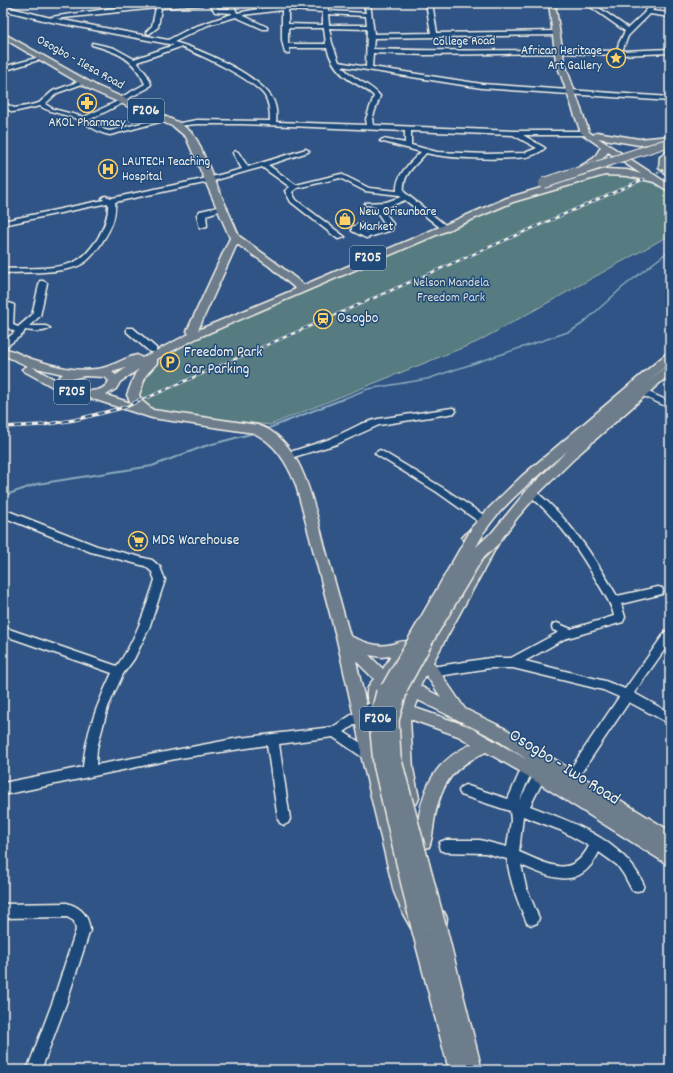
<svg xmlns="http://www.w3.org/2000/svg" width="673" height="1073" font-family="Dekko,sans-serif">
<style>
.green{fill:#567b81;stroke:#a5b6b4}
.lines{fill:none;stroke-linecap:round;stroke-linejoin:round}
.stream-far1{stroke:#8aaabd;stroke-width:1.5}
.stream{stroke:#8aaabd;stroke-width:2}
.minor-casing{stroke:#f4f1e8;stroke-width:3}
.major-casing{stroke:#f4f1e8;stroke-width:3}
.minor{fill:#1f4a7a;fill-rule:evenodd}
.major{fill:#6d7d8c;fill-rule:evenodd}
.rail-far2-casing{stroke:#f4f1e8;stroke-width:2}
.rail-far1-casing{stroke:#f4f1e8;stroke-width:2.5}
.rail-casing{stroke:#f4f1e8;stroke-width:3.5}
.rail-far2{stroke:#1f4a7a;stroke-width:1;stroke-dasharray:3.5;stroke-linecap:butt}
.rail-far1{stroke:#1f4a7a;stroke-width:1.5;stroke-dasharray:4.5;stroke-linecap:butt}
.rail{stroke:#1f4a7a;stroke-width:2;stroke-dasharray:6;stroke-linecap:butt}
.major-bridge-far3-casing{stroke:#f4f1e8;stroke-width:10;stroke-linecap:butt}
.major-bridge-far2-casing{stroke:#f4f1e8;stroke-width:12;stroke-linecap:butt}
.major-bridge-far1-casing{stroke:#f4f1e8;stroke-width:16;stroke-linecap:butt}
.major-bridge-casing{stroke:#f4f1e8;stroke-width:20;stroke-linecap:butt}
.major-bridge-far3{stroke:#6d7d8c;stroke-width:8}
.major-bridge-far2{stroke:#6d7d8c;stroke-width:10}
.major-bridge-far1{stroke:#6d7d8c;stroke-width:13}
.major-bridge{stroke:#6d7d8c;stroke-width:17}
.labels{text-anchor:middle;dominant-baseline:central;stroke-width:3;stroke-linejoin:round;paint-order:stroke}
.far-street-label{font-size:13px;fill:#f4f1e8;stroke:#1f4a7a}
.far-poi-label{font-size:13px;fill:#f4f1e8;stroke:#1f4a7a;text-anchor:start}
.far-park-label{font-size:13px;fill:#dcdfd9;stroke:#1f4a7a}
.shield{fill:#1f4a7a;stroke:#b4bfc7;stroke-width:1}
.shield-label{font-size:14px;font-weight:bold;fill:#f4f1e8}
.poi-label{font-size:15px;fill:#f4f1e8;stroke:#1f4a7a;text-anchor:start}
.near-street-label{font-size:18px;fill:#f4f1e8;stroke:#1f4a7a}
</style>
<rect width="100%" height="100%" fill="#305485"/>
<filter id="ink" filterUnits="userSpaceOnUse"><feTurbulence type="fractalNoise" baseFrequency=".025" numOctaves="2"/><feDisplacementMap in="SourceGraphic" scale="8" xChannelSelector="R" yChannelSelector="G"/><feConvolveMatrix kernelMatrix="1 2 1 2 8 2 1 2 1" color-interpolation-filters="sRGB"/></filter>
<g filter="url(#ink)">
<path class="green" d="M600,175C632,175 642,176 670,192V235L477,342L270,425L138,410L130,398L142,374L162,353L496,208Z"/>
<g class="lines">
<path class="stream-far1" d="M340,400L368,389L427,379L571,331L582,324L623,287L670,250"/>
<path class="stream" d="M264,430L343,399
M3,496L37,484L152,466L205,446L254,433"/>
<g class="minor-casing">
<path id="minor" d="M159,3H205L202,5L161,8L158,27L149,34L146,32L152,26L156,8L54,19L51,17L114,8L156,5Z
M209,3H215L218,9H230L227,3H233L237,13L263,8L282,7L281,3H287V7L323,8L322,3H328V11L366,13L364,3H370L374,34L431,33L426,3H432L437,33L555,31L558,33L555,35L374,38L373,49C454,52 535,49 617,51L619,43L625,31L591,7L577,3L595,5L628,28L643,14L652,3H658L652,11L670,13V17L650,14L628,36L622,51L670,49V53L619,55L558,53L425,55L373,53L372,67L482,84L670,97V101L482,88L342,66C352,80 370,83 380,96L372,119L373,125L514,131H585L588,133L585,135H523L545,148C541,152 532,156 526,157C502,160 449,159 426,153C415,166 402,174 404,192L445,225V229H442L405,200L383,209L393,224L392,230L366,238L352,231V227L361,223L375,230L385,227V224L375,209L377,206L365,205V203L386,202L401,197L399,195L365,191L340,178L297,188L292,192L296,200L345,237L338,239L291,202L285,191L290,187L262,167L209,182L115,202C116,216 112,227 104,239C98,249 91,259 82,264C65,274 23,272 3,273V269C22,268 57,270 74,262C84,258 92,247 98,238C104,227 109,216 108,203L3,225V221L104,200L102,198L105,196L112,198L208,178L242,169L233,153L236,151L238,152L248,167L306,149L309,151L308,152L268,165L296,185L341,174L369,188L397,191C396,174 410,163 421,152L380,141L383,139L405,143V131L241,124H197L175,126V124L197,120L270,121V120C270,112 269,103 265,96C253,79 200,54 180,47L137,62L147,75L151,84L148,88L125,100V102L89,120L105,130L110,131L165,117L167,118V120L110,135C97,133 90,125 79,120C67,114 53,114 40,106L13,112L3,107V102L14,108L27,106L39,103L53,91L83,80L86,82L85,83L57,93L45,104L53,109L84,117L118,101V99L145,84C134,58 117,52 92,45V43L114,48L134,59L174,45L47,21L3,10V6L47,17L168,40L191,28L232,14V13L215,12ZM282,10V40L285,53H289V48H327C331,62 340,75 353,82C360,86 368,90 374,96L366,119L367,125L276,122C277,113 276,105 272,98C257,74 200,49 174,42L208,25L236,17L263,29H267V27L242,15ZM288,10L323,12V25L288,24ZM328,14L366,16L367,25H329ZM288,28H324L326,44H288ZM329,28L367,29L366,67L339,62L332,43ZM411,131L513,135L537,148L525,153L487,154L437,152L411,145ZM361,228L368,233L360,229Z
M613,3H619L622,6L617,7Z
M40,57L45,58L3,71V67Z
M223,206L227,208L225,209L206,215L207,226L200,228L197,215L200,211Z
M40,281H43L47,283L40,316L29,326H46L50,328C44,333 33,331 25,330L23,334L3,349V342L15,332L5,326L6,305L10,303L14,305L13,325L18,327L32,315Z
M127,328H133L156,348V352H150L127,332Z
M642,389L670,402V408L639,394L638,392L639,390Z
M452,408L455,409L456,411L455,413L379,425L337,444L287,459L282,456L284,454L330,439L361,424L378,419Z
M380,450L443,488L488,518L490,521L488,524H482L437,492L377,455L375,453Z
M531,489L534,490C570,519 594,557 617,596L658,587L662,588L663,591L662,594L658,595L621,604L625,617L623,622L564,639L525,661L605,681L625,689L666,631L670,630V642L634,693L670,713V724L629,702L575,782L571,783L567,782L565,778L567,774L619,697L603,690L513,668H490L432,677L428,675L426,672L428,669L432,667L490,658H511L559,632L553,630L552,627L553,624L557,623L571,629L614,616C612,604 604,594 598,583C579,550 558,519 528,494L526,492Z
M3,509L97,546L152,560L160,567L165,580L149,628L134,659L123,674L108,707L97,748L96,765L239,738L333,727L376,699L380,701L382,704L380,707L344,732L373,751L375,755L373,759L369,760L365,759L333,737L279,744L290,819L288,823L284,825L280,823L278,819L267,745L180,758L3,795V783L83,767C86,732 97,705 112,673L3,635V627L117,666C136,640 145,610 155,580L152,572L145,566L91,552L3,517Z
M530,757L534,758L536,762L519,801L538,767L542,766L546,767L548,771L530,806C572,822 624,840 644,885L642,890L637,891L632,890L624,875L617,865L599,852C580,891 553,879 521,865L526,887L539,918L537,923L532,925L527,923C518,902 510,882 507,859L485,853L445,852L440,850L439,846L440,842L445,840H480L507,847L511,820L510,811L461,795L459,791L461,787L465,785L508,799L526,758ZM523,816L560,830L589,846C571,880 548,864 519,852Z
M67,903C82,908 88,915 90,930L67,1001L41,1070H27L53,1001L76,930L74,921L67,917L3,918V904Z"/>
</g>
<g class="major-casing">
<path id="major" d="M7,3H16L3,9V5Z
M549,3H555L564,61L589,132L593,135L597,132L639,139L670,136V142L639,145L598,138L670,185V192L654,182L627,176L605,175L513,202L197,338L157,359V363L146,375L139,395L142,401L153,410L257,425C304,438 315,511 326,551C334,579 342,608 350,636C362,641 374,647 388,645C396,644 402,639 410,642L412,646L396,673L409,678L489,536L528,489L568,450C544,470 520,490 499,513C489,523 483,538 469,543L464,541L462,538L490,507L522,476L666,354L670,353V362L646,383L666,366L670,365V374L581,452L537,495L517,518L499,542L433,662L465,709L504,728L670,831V848L667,846L670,849V866L521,772L486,752C454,767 442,781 435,816C433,826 433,837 429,847L423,849L417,847C414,839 416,831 418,822C424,784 436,760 472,744L458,736L410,719L413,769L419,798L417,803L411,805L405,803L397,769L395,718C375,717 356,697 374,679L356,661L372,731L377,737V755L412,892L428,926L432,912L438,909L444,912L447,918L446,926L482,1070H449L412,930L403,914L394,892L361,755V748L337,640L296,485C287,463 276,444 254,433L152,418L90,398L62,392L24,371L22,369L28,366L3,355V348C14,350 24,357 35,360C54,366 76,372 96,369C111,368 123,358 137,355L142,358L189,334L187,331L230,238L186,137L174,127L91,90L3,38V33L97,86L180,123L192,133L198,142L239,236L275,262L304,285L507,198L605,169L627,170L641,174L608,152L600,162L583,170L579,167L594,158L601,147L581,133L556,61ZM237,244L269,266L296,289L198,330ZM32,367L63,374L56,380ZM126,368L116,375L112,372ZM139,369L135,374L127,395L131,403L106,395L116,389L120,382ZM84,376L105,377L109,381C102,396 78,391 66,385L71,379ZM369,655L381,657L391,656L383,669ZM426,675L441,697L420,686ZM392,684L401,687L405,695L402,703L389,704L382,698V691L386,686ZM418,700L494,738L528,760L468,726L415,708Z
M670,149L667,165L670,169V177L659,168L660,157Z"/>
</g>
<use href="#minor" class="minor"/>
<use href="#major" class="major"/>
<g class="rail-far2-casing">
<path id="rail-far2" d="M658,173L663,170"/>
</g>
<g class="rail-far1-casing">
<path id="rail-far1" d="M138,400L149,397L644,179"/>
</g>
<g class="rail-casing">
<path id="rail" d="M3,427L42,425L74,420L126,407L142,399"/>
</g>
<use href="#rail-far2" class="rail-far2"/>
<use href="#rail-far1" class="rail-far1"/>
<use href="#rail" class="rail"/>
<g class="major-bridge-far3-casing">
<path id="major-bridge-far3" d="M571,174L670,142"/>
</g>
<g class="major-bridge-far2-casing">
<path id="major-bridge-far2" d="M544,183L574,173"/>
</g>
<g class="major-bridge-far1-casing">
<path id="major-bridge-far1" d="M385,693L477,532
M398,693L431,632L477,555L494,539"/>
</g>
<g class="major-bridge-casing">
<path id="major-bridge" d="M385,692L378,721L382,764L420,927
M398,692L390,720L392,757L437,926"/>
</g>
<use href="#major-bridge-far3" class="major-bridge-far3"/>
<use href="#major-bridge-far2" class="major-bridge-far2"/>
<use href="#major-bridge-far1" class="major-bridge-far1"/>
<use href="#major-bridge" class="major-bridge"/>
</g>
</g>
<defs>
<g id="sight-ring" transform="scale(1)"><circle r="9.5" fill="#1f4a7a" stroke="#ffd166" stroke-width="1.5"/><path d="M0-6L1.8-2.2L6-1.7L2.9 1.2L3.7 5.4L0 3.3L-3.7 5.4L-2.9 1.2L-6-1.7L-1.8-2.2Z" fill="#ffd166"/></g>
<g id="pharmacy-ring" transform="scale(1)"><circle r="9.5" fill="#1f4a7a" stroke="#ffd166" stroke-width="1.5"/><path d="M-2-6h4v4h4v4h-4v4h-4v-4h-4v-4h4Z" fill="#ffd166"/></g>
<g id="hospital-ring" transform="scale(1)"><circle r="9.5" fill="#1f4a7a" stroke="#ffd166" stroke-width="1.5"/><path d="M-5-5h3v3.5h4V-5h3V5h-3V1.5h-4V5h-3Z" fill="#ffd166"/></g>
<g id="shop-ring" transform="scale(1)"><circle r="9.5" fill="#1f4a7a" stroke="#ffd166" stroke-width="1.5"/><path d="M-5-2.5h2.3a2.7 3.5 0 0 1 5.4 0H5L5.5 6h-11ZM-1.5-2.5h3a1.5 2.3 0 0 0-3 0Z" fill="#ffd166"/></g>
<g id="station-ring" transform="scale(1)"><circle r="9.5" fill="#1f4a7a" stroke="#ffd166" stroke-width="1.5"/><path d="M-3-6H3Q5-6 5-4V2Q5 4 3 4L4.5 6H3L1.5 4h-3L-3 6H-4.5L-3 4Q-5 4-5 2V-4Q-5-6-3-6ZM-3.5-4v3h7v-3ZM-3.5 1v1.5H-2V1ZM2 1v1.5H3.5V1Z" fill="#ffd166"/></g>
<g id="parking-ring" transform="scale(1)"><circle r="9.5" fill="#1f4a7a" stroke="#ffd166" stroke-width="1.5"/><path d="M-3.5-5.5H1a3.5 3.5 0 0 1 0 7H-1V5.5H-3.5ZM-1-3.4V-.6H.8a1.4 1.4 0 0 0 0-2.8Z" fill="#ffd166"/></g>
<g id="supermarket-ring" transform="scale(1)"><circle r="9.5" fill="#1f4a7a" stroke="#ffd166" stroke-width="1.5"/><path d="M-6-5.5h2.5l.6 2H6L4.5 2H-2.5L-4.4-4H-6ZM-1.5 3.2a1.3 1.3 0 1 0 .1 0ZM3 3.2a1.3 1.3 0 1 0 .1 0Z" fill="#ffd166"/></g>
</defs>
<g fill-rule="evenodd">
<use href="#sight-ring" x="616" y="58"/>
<use href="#pharmacy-ring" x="87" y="103"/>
<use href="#hospital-ring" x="108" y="169"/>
<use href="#shop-ring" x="345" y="219"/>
<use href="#station-ring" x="323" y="319"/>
<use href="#parking-ring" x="170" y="362"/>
<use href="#supermarket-ring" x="138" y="541"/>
</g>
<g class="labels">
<g class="far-street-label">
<text transform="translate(464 42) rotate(-1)">College Road</text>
<text transform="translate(80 63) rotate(29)">Osogbo - Ilesa Road</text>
</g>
<g class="far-poi-label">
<text x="602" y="51" text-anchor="end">African Heritage<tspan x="602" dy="15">Art Gallery</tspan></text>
<text x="87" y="123" text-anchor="middle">AKOL Pharmacy</text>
<text x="122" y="162">LAUTECH Teaching<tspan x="122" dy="15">Hospital</tspan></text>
<text x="359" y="212">New Orisunbare<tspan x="359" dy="15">Market</tspan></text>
</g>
<g class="far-park-label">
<text x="451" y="283">Nelson Mandela<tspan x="451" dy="15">Freedom Park</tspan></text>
</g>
<g class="shield">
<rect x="128" y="99" width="36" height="24" rx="3"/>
<rect x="350" y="246" width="36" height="24" rx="3"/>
<rect x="54" y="380" width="36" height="24" rx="3"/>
<rect x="360" y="707" width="36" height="24" rx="3"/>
</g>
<g class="shield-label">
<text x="146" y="111">F206</text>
<text x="368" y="258">F205</text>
<text x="72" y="392">F205</text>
<text x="378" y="719">F206</text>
</g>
<g class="poi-label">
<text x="337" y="319">Osogbo</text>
<text x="184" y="353">Freedom Park<tspan x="184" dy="17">Car Parking</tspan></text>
<text x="152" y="541">MDS Warehouse</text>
</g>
<g class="near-street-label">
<text transform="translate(564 768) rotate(32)">Osogbo - Iwo Road</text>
</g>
</g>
<rect width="673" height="1073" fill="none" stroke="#1f4a7a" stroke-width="16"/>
<rect x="8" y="8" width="657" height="1057" fill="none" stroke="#f4f1e8" stroke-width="1.5" filter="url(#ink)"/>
</svg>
